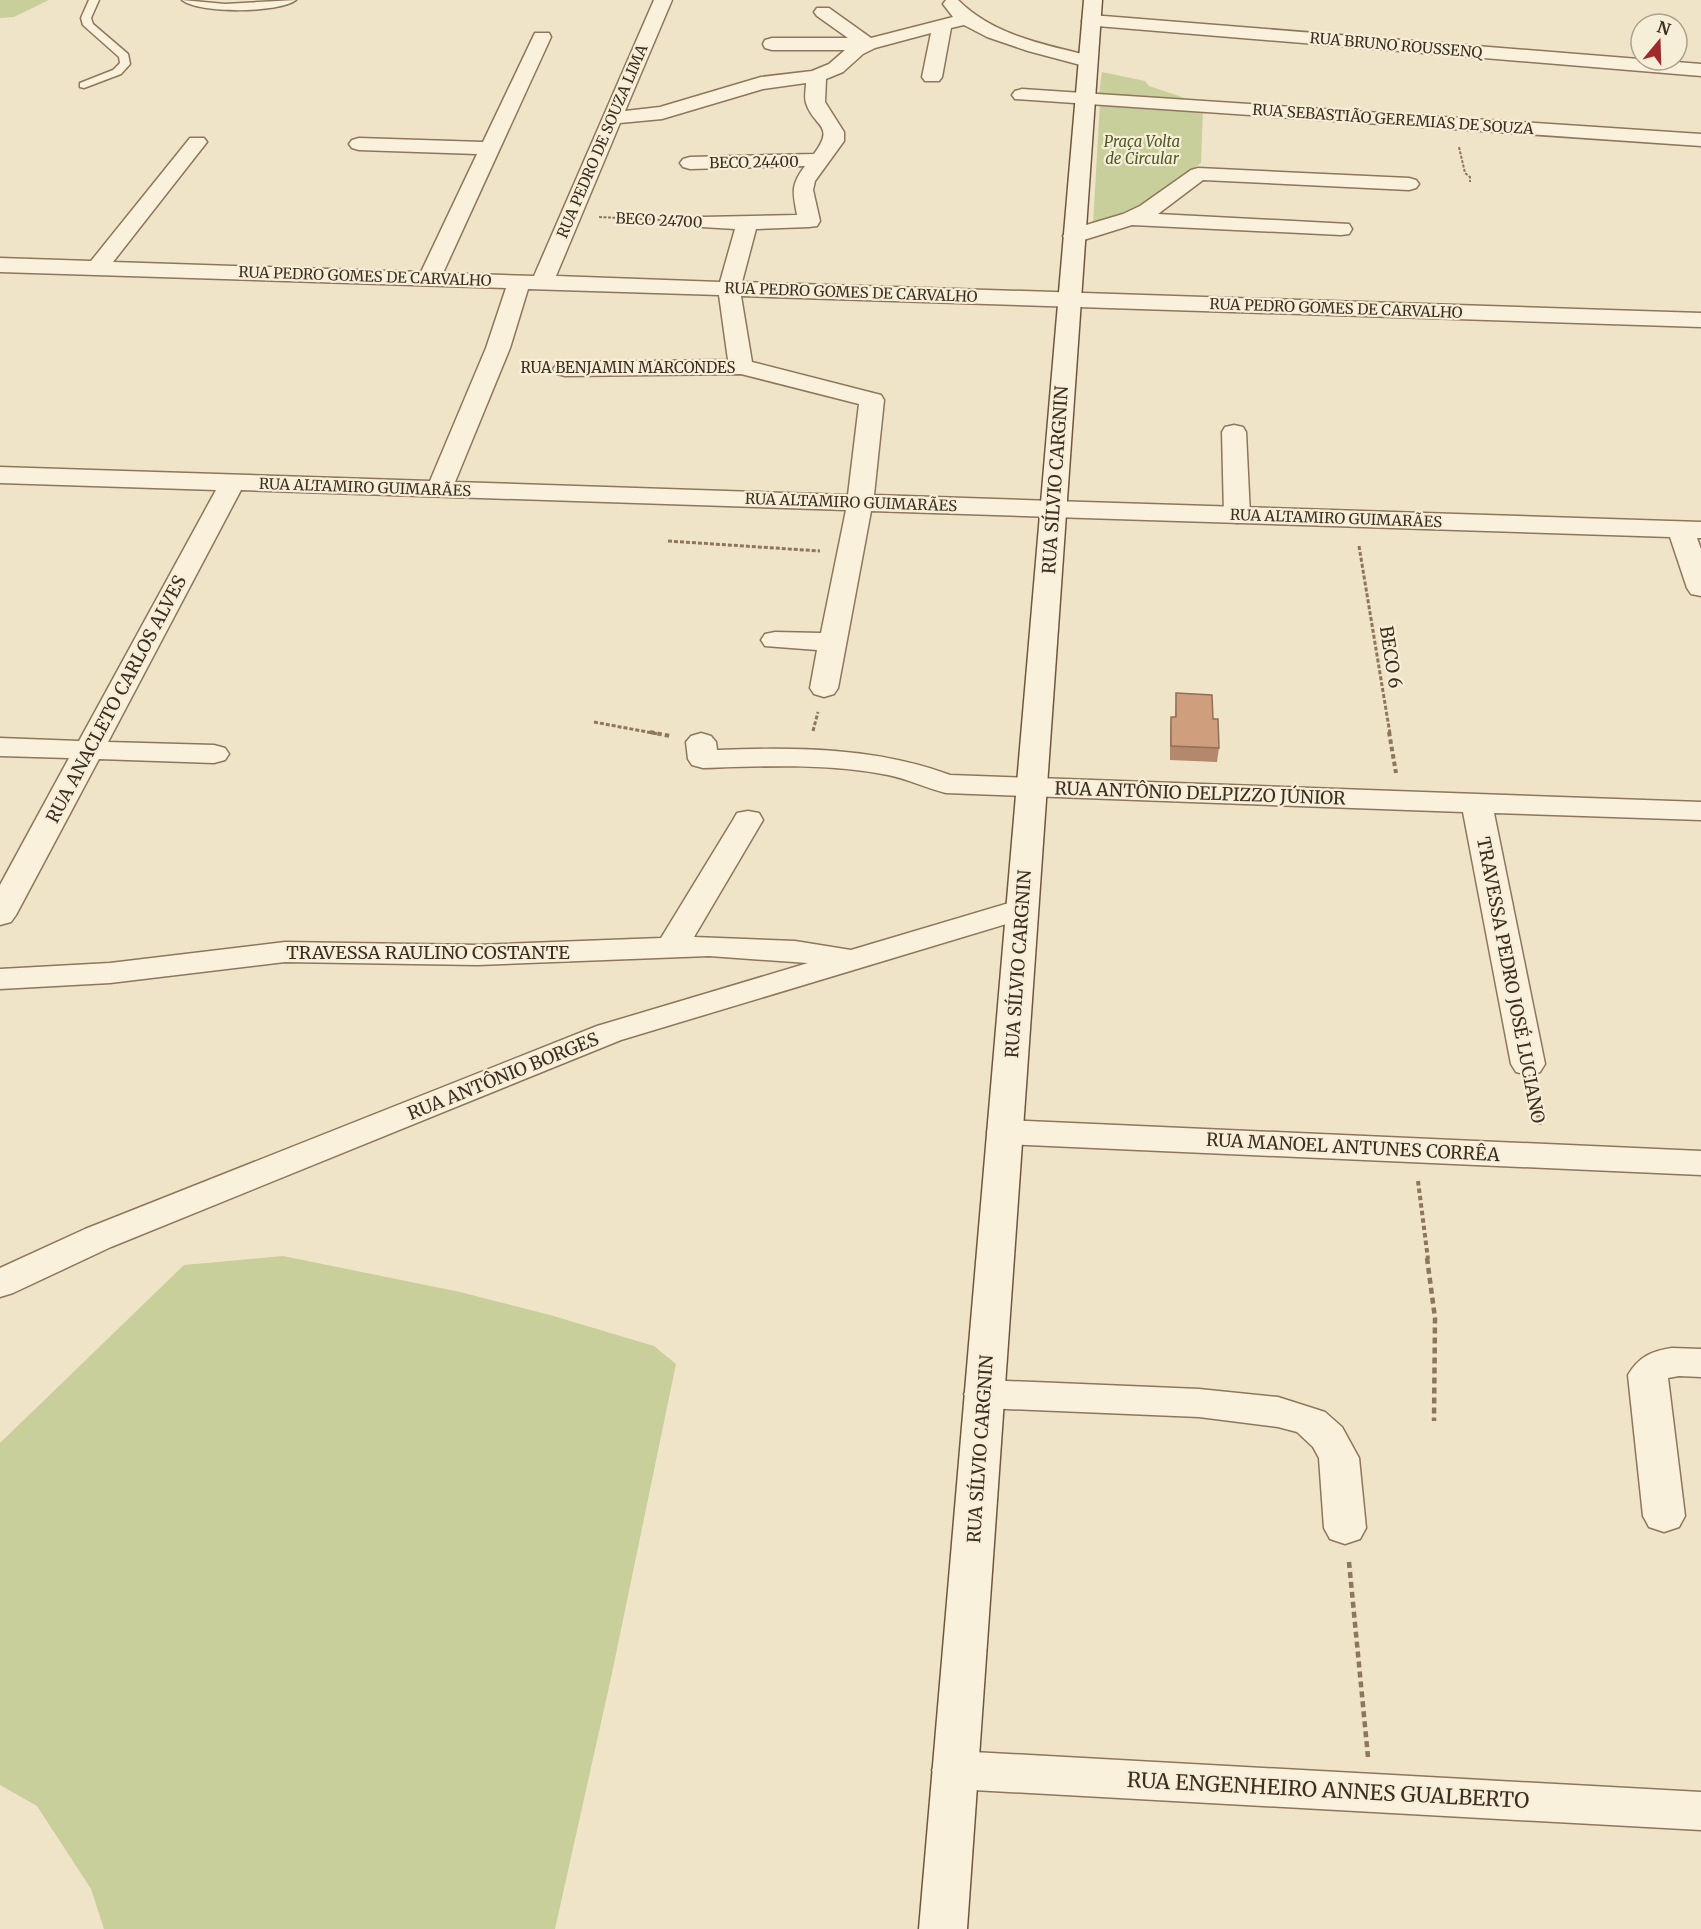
<svg xmlns="http://www.w3.org/2000/svg" width="1701" height="1929" font-family="Merriweather,serif">
<style>
.green{fill:#c9cf9b}
.lines{fill:none;stroke-linecap:round;stroke-linejoin:round}
.service-casing{stroke:#8d765c;stroke-width:3}
.minor-casing{stroke:#8d765c;stroke-width:3}
.tertiary-casing{stroke:#8d765c;stroke-width:3}
.secondary-casing{stroke:#6f573f;stroke-width:3}
.path-far3{stroke:#8d765c;stroke-width:2;stroke-dasharray:3 1.5;stroke-linecap:butt}
.path-far2{stroke:#8d765c;stroke-width:3;stroke-dasharray:4 2;stroke-linecap:butt}
.path-far1{stroke:#8d765c;stroke-width:4;stroke-dasharray:4.5 3;stroke-linecap:butt}
.path{stroke:#8d765c;stroke-width:4.5;stroke-dasharray:6 4;stroke-linecap:butt}
.service{fill:#faf1dc;fill-rule:evenodd}
.minor{fill:#faf1dc;fill-rule:evenodd}
.tertiary{fill:#faf1dc;fill-rule:evenodd}
.secondary{fill:#faf1dc;fill-rule:evenodd}
.wall{fill:#b2896c}
.building{fill:#cf9f7d;stroke:#916f58;stroke-width:1.5}
.labels{text-anchor:middle;dominant-baseline:central;stroke-width:4.5;stroke-linejoin:round;paint-order:stroke}
.far-street-label{font-size:15px;fill:#3d2e20;stroke:#f7eed8}
.far-park-label{font-size:15px;font-style:italic;fill:#4d5a26;stroke:#f7eed8}
.street-label{font-size:18px;fill:#3d2e20;stroke:#f7eed8}
.near-street-label{font-size:21px;fill:#3d2e20;stroke:#f7eed8}
</style>
<rect width="100%" height="100%" fill="#f0e4c8"/>
<path class="green" d="M0,0H49L14,17L0,18Z
M1102,72L1145,81L1149,86L1194,101L1099,95Z
M1100,103L1203,110L1201,163L1135,208L1093,224Z
M283,1256L460,1292L550,1315L654,1346L676,1364L611,1678L555,1929H104L91,1889L37,1806L0,1785V1443L184,1265Z"/>
<g class="lines">
<g class="service-casing">
<path id="service" d="M89,0H99L91,18L93,24L128,54L130,64L121,74L84,88L80,87V83L113,70L120,63L119,57L83,25L81,18Z
M182,0L225,4L296,0C279,13 200,14 182,0Z"/>
</g>
<g class="minor-casing">
<path id="minor" d="M654,0H672L625,111L660,107L761,77L812,71L829,64L845,50H772L765,48L763,44L765,40L772,38H848L817,16L814,12L817,8H829L871,38L953,17L943,4L946,0H958C994,36 1046,45 1095,57L1097,61L1095,65L1088,67L1028,51L987,37L964,25L951,28L942,77L939,81H925L922,77L931,33L875,48L863,54L843,72L826,79L825,102L844,132V141L815,181L813,190L820,221L817,226L809,227L756,229L742,282L1701,313V327L741,296L752,362L881,395L884,400L874,495L1053,501L1062,503L1066,509L1062,515L1053,517L871,511L838,688L834,694L824,697L814,694L810,688L817,650L765,646L761,640L765,634L775,632L821,633L846,510L241,490L108,742L214,745L225,748L229,754L225,760L214,763L99,759L16,915L11,922L0,925V885L69,758L0,756V738L79,741L216,490L0,483V467L430,481L486,348L506,288L0,272V258L91,261L190,138H204L207,142L113,262L421,272L477,154L359,150L352,148L349,144L352,140L359,138L483,142L533,37L535,33H549L551,37L443,273L534,276ZM806,83C806,89 804,97 806,103C814,128 836,124 814,154L690,157L683,159L680,163L683,167L690,169L805,166C790,186 793,192 797,215L702,217L699,222L702,227L735,229L720,282L556,276L620,123L662,119L763,89ZM528,289L719,295L728,360L565,362L557,364L553,369L557,374L565,376L741,374L859,404L848,495L455,482L510,348Z
M1091,15L1701,64V76L1085,25L1082,21L1085,17Z
M1022,89L1701,134V146L1015,99L1012,95L1015,91Z
M1198,168L1409,178L1416,180L1419,184L1416,188L1409,190L1203,180L1158,214L1349,224L1352,229L1349,234L1341,235L1132,225L1074,243L1066,241L1063,236L1066,231L1123,214L1140,206L1191,170Z
M1234,425L1243,427L1246,432L1250,515L1246,521L1237,523L1228,521L1224,515L1222,432L1225,427Z
M701,733L711,736L716,742L717,750C796,747 875,747 950,775L1701,802V820L1494,813L1545,1064L1540,1072L1528,1075L1516,1072L1511,1064L1463,812L946,793C926,788 908,779 888,775C828,763 765,766 703,768L692,765L688,759L686,742L691,736Z
M748,811L759,813L763,820L694,937L795,941L851,950L1022,899L1033,902L1038,909L1033,916L621,1040L111,1247L13,1293L0,1297V1268L85,1229L597,1026L808,963L709,956L478,965L285,962L110,983L0,989V969L110,963L285,942L478,945L661,938L733,820L737,813Z
M1005,1120L1701,1151V1175L1005,1144L992,1140L987,1132L992,1124Z
M1672,1348L1701,1349V1377L1679,1376L1668,1378L1685,1516L1679,1527L1664,1532L1649,1527L1643,1516L1628,1375C1639,1357 1651,1351 1672,1348Z
M984,1380L1199,1389L1278,1397L1325,1412L1342,1427L1359,1458L1366,1528L1360,1539L1345,1544L1330,1539L1324,1528L1319,1458L1313,1447L1297,1432L1278,1427L1199,1417L984,1408L970,1404L964,1394L970,1384Z"/>
</g>
<g class="tertiary-casing">
<path id="tertiary" d="M1053,501L1701,522V538H1697L1701,549V596L1691,594L1687,588L1670,537L1053,517L1044,515L1040,509L1044,503Z
M955,1751L1701,1792V1830L955,1789L939,1783L932,1770L939,1757Z"/>
</g>
<g class="secondary-casing">
<path id="secondary" d="M1084,0H1102L967,1929H919Z"/>
</g>
<path class="path-far3" d="M1459,147L1465,173L1470,177V182
M599,217L685,221"/>
<path class="path-far2" d="M668,541L820,551
M1359,546L1390,734
M594,722L658,734
M813,731L818,712"/>
<path class="path-far1" d="M650,732L670,736
M1389,732L1396,773
M1533,1091L1540,1125
M1418,1181L1428,1259"/>
<path class="path" d="M1427,1258L1435,1318L1434,1421
M1349,1562L1368,1757"/>
<use href="#service" class="service"/>
<use href="#minor" class="minor"/>
<use href="#tertiary" class="tertiary"/>
<use href="#secondary" class="secondary"/>
</g>
<path class="wall" d="M1176,693L1213,719L1219,748L1217,762L1170,760V731L1171,717H1175Z"/>
<path class="building" d="M1176,693L1212,695L1213,719H1218L1219,748L1171,746V717H1176Z"/>
<g class="labels">
<g class="far-street-label">
<text transform="translate(1396 45) rotate(5)">RUA BRUNO ROUSSENQ</text>
<text transform="translate(1393 119) rotate(4)">RUA SEBASTIÃO GEREMIAS DE SOUZA</text>
<text transform="translate(602 141) rotate(-67)">RUA PEDRO DE SOUZA LIMA</text>
<text transform="translate(754 162) rotate(-1)">BECO 24400</text>
<text transform="translate(659 220) rotate(3)">BECO 24700</text>
<text transform="translate(365 276) rotate(2)">RUA PEDRO GOMES DE CARVALHO</text>
<text transform="translate(851 292) rotate(2)">RUA PEDRO GOMES DE CARVALHO</text>
<text transform="translate(1336 308) rotate(2)">RUA PEDRO GOMES DE CARVALHO</text>
<text x="628" y="367">RUA BENJAMIN MARCONDES</text>
<text transform="translate(365 487) rotate(2)">RUA ALTAMIRO GUIMARÃES</text>
<text transform="translate(851 502) rotate(2)">RUA ALTAMIRO GUIMARÃES</text>
<text transform="translate(1336 518) rotate(2)">RUA ALTAMIRO GUIMARÃES</text>
</g>
<g class="far-park-label">
<text x="1142" y="141">Praça Volta<tspan x="1142" dy="17">de Circular</tspan></text>
</g>
<g class="street-label">
<text transform="translate(1055 480) rotate(-86)">RUA SÍLVIO CARGNIN</text>
<text transform="translate(1391 657) rotate(81)">BECO 6</text>
<text transform="translate(116 699) rotate(-62)">RUA ANACLETO CARLOS ALVES</text>
<text transform="translate(1200 793) rotate(2)">RUA ANTÔNIO DELPIZZO JÚNIOR</text>
<text x="428" y="952">TRAVESSA RAULINO COSTANTE</text>
<text transform="translate(1018 964) rotate(-86)">RUA SÍLVIO CARGNIN</text>
<text transform="translate(1511 980) rotate(79)">TRAVESSA PEDRO JOSÉ LUCIANO</text>
<text transform="translate(503 1076) rotate(-22)">RUA ANTÔNIO BORGES</text>
<text transform="translate(1353 1147) rotate(3)">RUA MANOEL ANTUNES CORRÊA</text>
<text transform="translate(980 1449) rotate(-86)">RUA SÍLVIO CARGNIN</text>
</g>
<g class="near-street-label">
<text transform="translate(1328 1790) rotate(3)">RUA ENGENHEIRO ANNES GUALBERTO</text>
</g>
</g>
<g transform="translate(1659 42) rotate(19)"><circle r="28" fill="#f7eed8" stroke="#ada18e" stroke-width="1.5"/>
<path d="M0-4.5L10 22L0 15L-10 22Z" fill="#9e2a2b"/>
<text y="-9" font-size="16" font-weight="bold" text-anchor="middle" fill="#3d2e20">N</text>
</g>
</svg>
